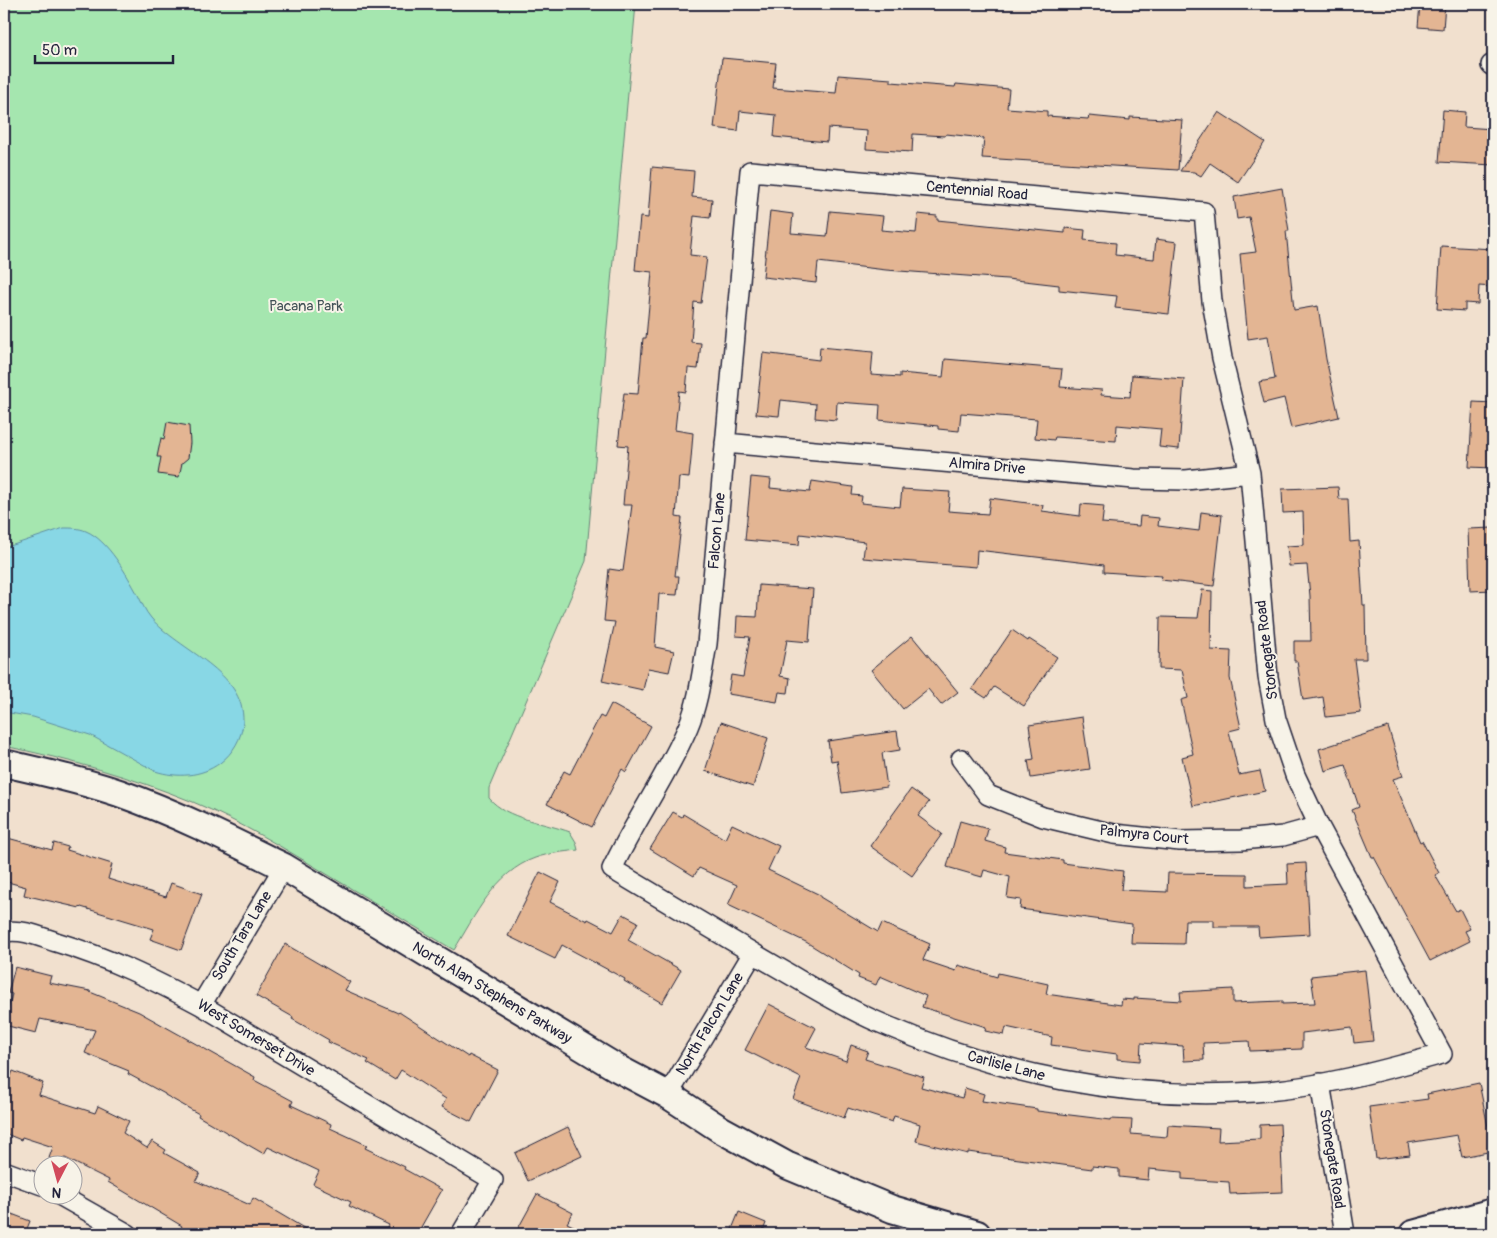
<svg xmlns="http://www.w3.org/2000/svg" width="1497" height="1238" font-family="Pangolin,sans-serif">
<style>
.green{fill:#a5e6af;stroke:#648475}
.water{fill:#88d7e5;stroke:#5f8fa1}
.building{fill:#e3b593;stroke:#22223b}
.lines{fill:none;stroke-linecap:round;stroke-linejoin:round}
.street-casing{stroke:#22223b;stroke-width:22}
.secondary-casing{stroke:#22223b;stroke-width:30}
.street{stroke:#f7f3e8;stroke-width:19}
.secondary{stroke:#f7f3e8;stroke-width:26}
.labels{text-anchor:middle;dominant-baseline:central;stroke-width:4;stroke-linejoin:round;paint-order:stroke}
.street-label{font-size:15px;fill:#22223b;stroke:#f7f3e8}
.park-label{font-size:15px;fill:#435358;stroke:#f7f3e8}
</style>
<rect width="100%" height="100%" fill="#f1e0ce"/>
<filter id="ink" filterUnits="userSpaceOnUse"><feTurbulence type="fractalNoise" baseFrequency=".02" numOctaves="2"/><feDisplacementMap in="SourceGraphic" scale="10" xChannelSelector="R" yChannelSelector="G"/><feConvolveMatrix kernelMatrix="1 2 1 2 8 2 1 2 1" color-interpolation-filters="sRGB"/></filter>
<g filter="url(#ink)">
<path class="green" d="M4,4H636L586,561L489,788V798C506,819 546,823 570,832L576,842L578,850C563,852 549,853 535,858C495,872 475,916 454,950C413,925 371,901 330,876C285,849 241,822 193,802C132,777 68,759 4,746Z"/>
<path class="water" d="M64,528C72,528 79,528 86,531C108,540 127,575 138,595C142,603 145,611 151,618C179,651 245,671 243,722C242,738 233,753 220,763C201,777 177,778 155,771L90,735L33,717L4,712V548Z"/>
<path class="building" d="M1420,4H1445L1443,29L1418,27Z
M722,58L776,63L773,88L836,93L838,75L891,79V82L955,87L956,84L1009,89L1007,108L1047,111V116L1088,119L1089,116L1130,120V117L1182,120L1178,170L982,158L984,138L946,134L945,136L913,134L912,152L866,149L867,131L828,128L827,142L774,137L776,115L740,111L738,131L714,128Z
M1443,110L1465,112L1464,127L1493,129V165L1439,162Z
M1219,112L1265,142L1238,182L1210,163L1201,176L1194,172L1180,171Z
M652,167L694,171L692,197L712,199L710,218L694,216L690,255L707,257L701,303L694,302L691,342L701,343L698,369L688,368L686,392L679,391L675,430L693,433L691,459L689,478L679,477L676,517L682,518L675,576H679L677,595L659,594L655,647L674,651L669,672L648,668L643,690L602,681L615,622L604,621L609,569L623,571L632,505H623L628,446L618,445L624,393L638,394L643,338H646L652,272L635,270L640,217L648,218Z
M1282,188L1289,231H1286L1294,310L1318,306L1326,359L1339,417L1291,428L1284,398L1264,403L1259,382L1275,379L1268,336L1248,339L1240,254L1256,252L1249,217L1237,219L1234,197Z
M770,211L793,214L791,233L827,236L830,211L883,216L881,230L916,233L918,214L937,216V220L1065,233V228L1085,230L1084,240L1116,243L1115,255L1154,259L1156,239L1177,242L1169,314L1115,308L1117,296L1059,290V285L1007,279L886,270L818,262L816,283L763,277Z
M1441,246L1493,249V287L1479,286L1478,304L1465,303V311L1437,309Z
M820,347L873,352L871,375L900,377V373L943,377L945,359L1062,369L1060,387L1102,390L1101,395L1130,397L1132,375L1184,379L1179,449L1159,447L1161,429L1117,425L1116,441L1055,437L1054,440L1035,438L1037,419L961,413L959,431L938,429V426L879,420L880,405L837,402L836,420L815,418L816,404L781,400L779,416L756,414L763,353L819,360Z
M1473,402L1493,403V468L1469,467Z
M167,422L189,426L190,443L188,458L182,463L179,477L158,474L161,457H157L161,438L164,439Z
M751,477L771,479L770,488L810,492L812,481L853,487L852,495L862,496L861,503L900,507L902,489L950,492L948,511L988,514L990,498L1043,505L1042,511L1080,516L1081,504L1104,506L1102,523L1139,526L1140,516L1159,518L1158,526L1199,531L1201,512L1222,515L1214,586L1161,580L1162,576L1104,572V565L977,550L976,567L863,558L865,542L800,534L799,545L745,540Z
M1338,487L1339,499H1348L1350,542L1359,541L1363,605H1365L1366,659H1354L1361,713L1326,717L1323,697L1303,700L1297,661H1294V641H1311L1310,596L1307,565L1289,566L1287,546L1304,545L1303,512L1283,513L1282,489Z
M1493,528V590L1470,591L1468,529Z
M759,585L813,589L809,642L787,640L780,676L790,678L788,693L779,692L777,702L728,694L731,675L743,677L750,637L736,636L737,616L757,617Z
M1202,590L1212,591L1211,650L1231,651L1230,678L1241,728L1229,731L1239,775L1260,771L1265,791L1193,806L1182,757L1193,754L1181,700L1188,698L1182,670L1159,669L1160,617L1198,618Z
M1012,630L1028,641L1029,639L1057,657L1024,706L994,687L986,698L972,689Z
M912,636L958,692L941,705L928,689L903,709L871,670Z
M611,704L651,726L626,772L622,769L592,827L547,804L564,771L570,774L600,716L604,718Z
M1082,717L1090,769L1031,778L1028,760L1034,759L1029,725Z
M721,722L768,738L753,787L705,771Z
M1388,727L1403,776L1393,779L1420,842L1422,841L1439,873L1435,875L1456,911L1460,909L1470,929L1465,931L1470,941L1430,961L1374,857H1372L1352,810L1359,807L1345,765L1325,771L1319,749Z
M897,731L900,750L882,753L887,787L842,793L837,760L831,761L828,741Z
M911,789L929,802L918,816L942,834L912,876L870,846Z
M673,812L682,817L683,814L725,839L732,824L779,846L768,870L820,895V897L878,932L882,923L930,944L923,960L956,971L958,965L997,977L998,973L1048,984L1046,994L1121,1005L1122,999L1134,1000V998L1181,1001L1180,992L1233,989V1003L1282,1001V1004L1315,1003L1311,976L1365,970L1373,1041L1354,1043L1352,1027L1302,1033V1049L1250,1051L1249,1041L1203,1043L1204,1060L1184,1061L1183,1046L1141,1043L1140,1061L1117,1059V1054L1051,1045L1052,1037L1006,1027L1004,1035L985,1031L986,1027L922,1007L926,996L880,976L876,985L858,978L859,975L806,942L728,905L737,885L699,868L694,876L650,849Z
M960,821L988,829L985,841L1005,847L1004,852L1063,860V863L1123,871L1121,890L1167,892L1168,873L1247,874V886L1288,884L1287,864L1306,863L1310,934L1259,937L1258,927H1214V920H1185L1184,944L1131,943L1132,924L1020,909L1021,900L1007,898L1010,877L984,870L982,877L947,867Z
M4,837L52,850L54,843L68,847L67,850L112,864L108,879L166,897L171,883L202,894L181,950L150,939L154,929L81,907L80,908L24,895L26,887L4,881Z
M540,872L560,882L550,902L587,921L588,919L613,932L623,914L638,922L628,940L681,970L662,1003L624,981L625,979L562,945L555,959L508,936Z
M285,944L350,982L345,990L398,1013L399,1012L468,1057L469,1055L498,1070L471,1122L442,1107L446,1099L401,1070L395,1080L367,1063L369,1060L328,1042L329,1040L292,1019L293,1017L256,996Z
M15,967L51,976L49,983L90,991V992L139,1012L255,1077L254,1080L293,1101L291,1105L331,1124L330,1128L367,1145L365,1148L405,1167L404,1169L442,1190L417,1234H399L387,1228L389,1225L349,1206L351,1202L313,1184L319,1171L268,1147L264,1154L198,1116L199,1114L165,1095V1094L128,1074L129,1071L85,1053L95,1030L40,1019L36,1033L4,1025L12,994L8,993Z
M769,1004L816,1028L806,1047L846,1061L851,1045L868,1051L865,1059L924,1077L921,1087L962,1098L965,1088L984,1094L982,1101L1037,1109V1111L1111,1120V1119L1132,1120L1131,1134L1167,1137L1168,1125L1219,1128L1218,1141L1260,1139V1125L1280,1124L1283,1192L1230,1194L1229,1182L1182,1179V1172L1149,1169L1148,1180L1119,1177V1169L1092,1166V1169L968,1152V1154L916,1141L920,1124L894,1116L892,1122L848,1108L844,1118L793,1099L801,1078L745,1050Z
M13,1071L43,1083L39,1095L95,1113L98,1106L129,1121L123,1133L147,1148L152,1141L166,1150L164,1153L200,1173L196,1181L250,1205L253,1198L314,1234H196L181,1228L182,1226L108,1182L109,1180L65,1158L63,1163L49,1158L53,1147L22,1137L21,1140L4,1133V1093Z
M1479,1083L1493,1151L1462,1157L1457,1135L1408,1143L1410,1155L1376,1159L1369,1107L1428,1099L1427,1094Z
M568,1127L582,1156L528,1181L515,1153Z
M537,1194L573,1213L567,1223L590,1234H515Z
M4,1211L30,1221L25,1234H4Z
M739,1212L766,1223L762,1234H730Z"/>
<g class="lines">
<g class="street-casing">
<path id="street" d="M1491,65H1493
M750,171L1204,212L1212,301L1222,358L1250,473L1268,677L1276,719L1295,775L1319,826L1442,1054C1381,1071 1318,1088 1255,1092C1126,1101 996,1074 878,1022C843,1007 810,986 777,967C722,935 667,902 612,869C635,820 667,776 688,727C699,701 702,671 707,644Z
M725,443L1134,479L1186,480L1250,473
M961,759L988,795L1043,817L1114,834L1180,841L1241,840L1283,836L1319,826
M4,932C23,929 38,936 56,942C109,958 152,979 201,1005L493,1180L461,1234
M201,1005L284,867
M1320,1083L1345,1234
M668,1095L753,953
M4,1171L42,1185
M61,1196L128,1234"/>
</g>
<g class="secondary-casing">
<path id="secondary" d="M4,763C43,772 81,780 119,793C176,813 230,840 284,867L617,1068L668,1095L720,1129L786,1165L892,1209L977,1234
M1413,1234L1493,1212"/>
</g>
<use href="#street" class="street"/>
<use href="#secondary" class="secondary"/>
</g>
</g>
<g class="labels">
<g class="street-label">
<text transform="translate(977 191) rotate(5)">Centennial Road</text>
<text transform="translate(987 466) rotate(5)">Almira Drive</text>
<text transform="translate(717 531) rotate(-85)">Falcon Lane</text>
<text transform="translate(1267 650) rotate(-97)">Stonegate Road</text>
<text transform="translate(1144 835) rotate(6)">Palmyra Court</text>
<text transform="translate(242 936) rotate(-59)">South Tara Lane</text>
<text transform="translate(492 993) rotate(31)">North Alan Stephens Parkway</text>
<text transform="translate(710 1024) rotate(-59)">North Falcon Lane</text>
<text transform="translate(256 1038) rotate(31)">West Somerset Drive</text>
<text transform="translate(1006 1066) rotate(15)">Carlisle Lane</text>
<text transform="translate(1332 1159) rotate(81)">Stonegate Road</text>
</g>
<g class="park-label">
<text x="306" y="306">Pacana Park</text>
</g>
</g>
<rect width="1497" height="1238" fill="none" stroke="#f7f3e8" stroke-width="20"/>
<rect x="10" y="10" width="1477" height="1218" fill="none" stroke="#22223b" stroke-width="2" filter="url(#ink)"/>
<g transform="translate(58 1180) rotate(186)"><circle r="24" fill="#f7f3e8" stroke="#a29fa3"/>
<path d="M0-4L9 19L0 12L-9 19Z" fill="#d1495b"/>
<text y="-8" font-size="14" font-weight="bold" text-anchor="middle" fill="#22223b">N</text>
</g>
<path d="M35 55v8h138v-8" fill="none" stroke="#22223b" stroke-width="2.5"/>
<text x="42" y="55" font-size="15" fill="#22223b" stroke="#f7f3e8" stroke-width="4" paint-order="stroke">50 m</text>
</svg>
